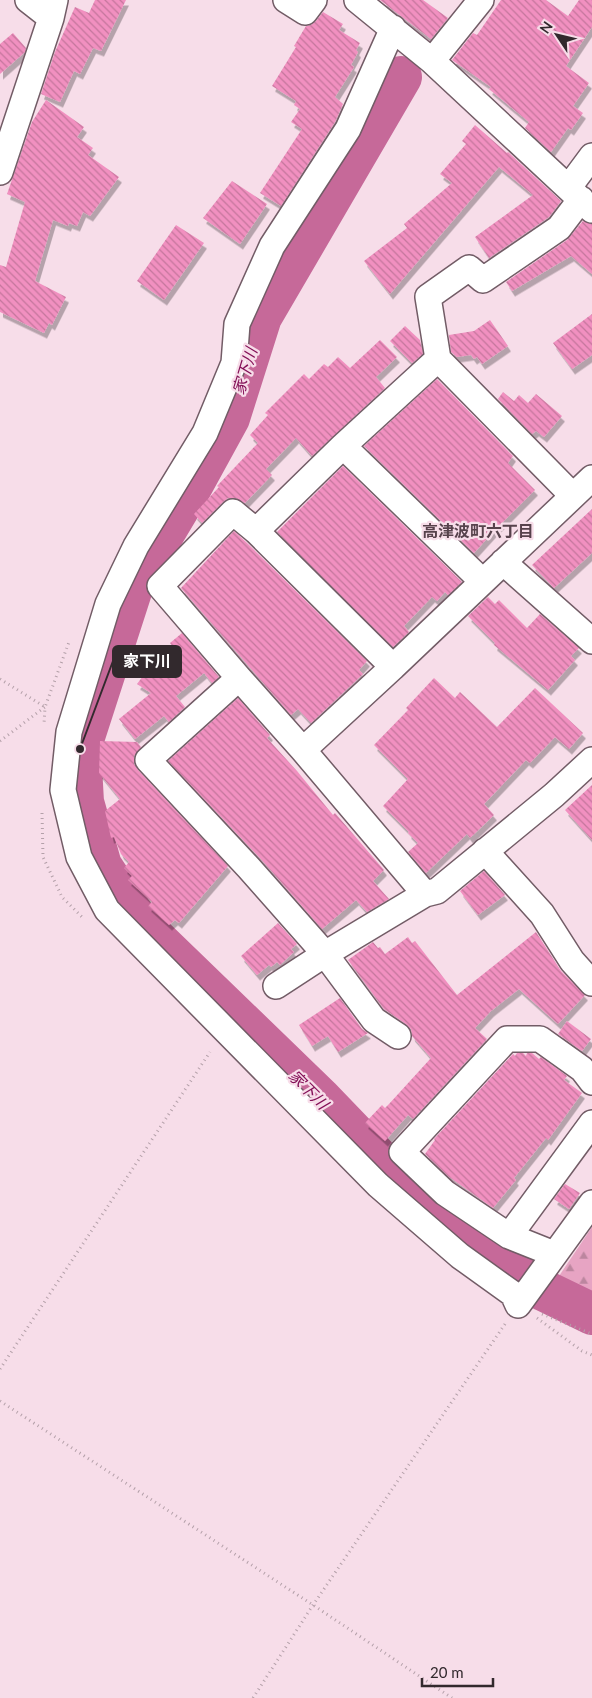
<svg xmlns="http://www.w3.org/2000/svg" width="592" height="1698" font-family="Lato,'Noto Sans JP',sans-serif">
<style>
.forest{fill:url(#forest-firs)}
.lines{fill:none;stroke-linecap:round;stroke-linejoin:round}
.river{stroke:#c66999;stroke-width:42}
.building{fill:url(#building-back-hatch);filter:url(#shadow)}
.minor-casing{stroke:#725c66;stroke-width:28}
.path{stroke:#b4a0a9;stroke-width:3;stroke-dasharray:1 4;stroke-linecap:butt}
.minor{stroke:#fff;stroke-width:25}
.labels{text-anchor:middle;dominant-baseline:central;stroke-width:4.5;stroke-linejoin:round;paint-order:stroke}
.water-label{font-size:16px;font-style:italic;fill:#841158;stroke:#f7dde9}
.neighbourhood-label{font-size:16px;font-weight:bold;fill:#57424c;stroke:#f7dde9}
.leader{fill:none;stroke:#32292d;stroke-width:2}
.callout-dot{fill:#32292d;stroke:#f7dde9;stroke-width:2}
.callout{fill:#32292d;stroke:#32292d;stroke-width:2}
.callout-label{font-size:16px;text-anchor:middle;font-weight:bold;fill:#fff}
</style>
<defs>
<pattern id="forest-firs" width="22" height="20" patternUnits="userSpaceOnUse" patternTransform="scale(1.25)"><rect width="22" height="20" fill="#e7a4c3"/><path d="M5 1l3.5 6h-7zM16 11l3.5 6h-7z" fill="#bc869f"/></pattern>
<pattern id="building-back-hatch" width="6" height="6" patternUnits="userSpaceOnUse" patternTransform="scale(1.25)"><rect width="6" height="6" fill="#f190c0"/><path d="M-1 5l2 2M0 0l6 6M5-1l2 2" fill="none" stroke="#c4769c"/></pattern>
<filter id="shadow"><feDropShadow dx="3" dy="5.5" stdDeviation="0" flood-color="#0004"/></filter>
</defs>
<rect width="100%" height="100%" fill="#f7dde9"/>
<path class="forest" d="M592,1227V1299L555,1282Z"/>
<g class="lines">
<path class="river" d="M401,77L261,317L229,418L189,491L133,585L80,749L83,802L101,866L139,923L320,1098L422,1204L481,1254L545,1291L592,1314"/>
</g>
<path class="building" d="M95,0H126L101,51L93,48L80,74L74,71L60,102L41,94L55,52L75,7L89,13Z
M380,0H423L448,18L431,39Z
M501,0H546L568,16L579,0H592V27L566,66L589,83L573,106L583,113L571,130L568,128L551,152L525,128L529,122L489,89L491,87L452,60L473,33L477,35Z
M323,12L343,24L339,30L360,43L356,50L358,52L351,65L354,67L335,97L343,104L335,122L281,206L260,193L302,129L291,122L300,109L294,105L296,101L272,86L296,47L294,46L306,26L311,25L316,21Z
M13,33L26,48L25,52L0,74V44Z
M46,100L84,127L77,137L93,148L88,155L119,177L90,216L83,212L77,226L69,223L68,226L53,220L35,281L66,297L52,325L49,323L44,333L0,312V265L6,267L25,202L7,194L32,122Z
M475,125L507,153L508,152L561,201L549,217L489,258L475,237L533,195L499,167L390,294L364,261L407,228L404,224L452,183L440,174L466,144L462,141Z
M232,181L267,204L240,244L203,218Z
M583,221L592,224V274L571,256L512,291L506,282L567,240Z
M176,225L204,243L164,300L137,281Z
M592,314V355L572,369L553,343Z
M490,320L508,346L482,364L477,357L474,359L471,355L457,357L451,352L449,335L474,331Z
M405,326L420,340L423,354L412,363L390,341Z
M380,340L397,357L376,377L385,388L312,456L296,438L266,469L272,475L245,503L236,498H228L223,502L202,523L194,514L219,487L217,486L258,443L250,435L268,415L265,413L304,374L309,379L324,364L328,367L338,357L350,368Z
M437,379L513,456L508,463L535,490L494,531L474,553L364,446Z
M503,392L514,401L519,395L528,403L536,394L562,416L544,437L536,431L532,434L498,399Z
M343,466L462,582L448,595L445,592L437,601L432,597L404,626L409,632L393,647L277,532Z
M592,509V553L554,588L532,565Z
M234,531L246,542L367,661L359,670L363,674L311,723L298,709L291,715L181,588Z
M488,597L495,604L499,600L527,628L540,614L579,648L571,656L575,660L548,690L494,645L495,643L468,616Z
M182,633L219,677L212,683L204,673L176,696L185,707L169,722L164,716L135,739L119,719L151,693L137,684L149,668L173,647L170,643Z
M434,678L455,698L460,692L497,727L535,688L583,733L569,749L555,737L530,763L526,760L484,804L494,815L470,838L467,834L426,873L408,852L418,843L408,833L409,832L383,806L408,779L374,745L408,710L406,708Z
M238,698L270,735L267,738L297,771L333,815L335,813L384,870L373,881L389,899L367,912L356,900L322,929L260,858L168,761Z
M100,741L137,742L141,747L134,756V764L138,770L228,866L179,923L175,920L169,925L148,906L152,902L128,880L132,876L124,868L129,862L121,854L114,837L111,838L105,811L120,799L99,773Z
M592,785V840L565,810Z
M484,871L505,895L478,915L460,891Z
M278,923L297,944L291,949L294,952L280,965L277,962L271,967L269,965L257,975L241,956Z
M536,932L561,971L585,995L558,1024L519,989L491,1011L475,1028L487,1039L413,1119L408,1115L385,1141L365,1123L382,1105L385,1108L389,1104L431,1058L412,1036L411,1029L406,1024L384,1009L348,960L373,942L378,948L380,947L385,954L408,937L412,943L415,941L457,995Z
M340,998L362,1029L368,1033L338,1052L328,1036L312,1046L299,1025Z
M567,1021L591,1039L582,1051L558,1034Z
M517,1053H523L526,1056L527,1053H532L539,1059L541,1057L567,1076L564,1080L582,1093L548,1140L546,1138L514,1178L516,1180L493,1208L448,1176L425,1154L435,1140L434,1139L513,1054L515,1056Z
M565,1184L580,1193L569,1209L554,1199Z"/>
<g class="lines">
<g class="minor-casing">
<path id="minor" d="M28,0L51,18
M286,0L305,12L314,0
M357,0L432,61L592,210
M393,28L348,129L272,246L237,324L234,363L205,433L136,546L108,604L69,732L63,790L79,857L107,910L378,1185L460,1256L513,1294L518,1305L592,1203
M432,61L481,0
M0,172L51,18L55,0
M569,187L592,156
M438,359L428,297L469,268L483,280L559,228L581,199
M256,531L393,667L592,478
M503,562L592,641
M482,581L343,446L438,359L573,496
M239,678L148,760L249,868L325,954L425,894L303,750L239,678L160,586L233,512L256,531L343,446
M303,750L393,667
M485,851L542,914L572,961L592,983
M425,894L437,891L554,795L592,760
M276,986L325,954L374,1020L398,1036
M509,1236L592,1123
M554,1254L509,1236L445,1193L402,1152L507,1039H540L582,1069L592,1082"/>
</g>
<path class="path" d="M0,679L45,707L69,642
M0,741L45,707L44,724
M42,813L43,857L62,897L82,917
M542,1314L592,1334
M537,1318L582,1351L592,1355
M0,1369L210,1052
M0,1401L313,1605L452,1698
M253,1698L313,1605L505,1324"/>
<use href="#minor" class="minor"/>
</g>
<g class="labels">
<g class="water-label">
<text transform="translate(244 371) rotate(-73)">家下川</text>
<text transform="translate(309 1089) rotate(45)">家下川</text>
</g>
<g class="neighbourhood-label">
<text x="478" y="530">高津波町六丁目</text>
</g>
</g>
<path class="leader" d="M80 749L113 661"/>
<circle class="callout-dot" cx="80" cy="749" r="5"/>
<rect class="callout" x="113" y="646" width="68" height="31" rx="5"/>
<g class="callout-label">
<text x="147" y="667">家下川</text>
</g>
<g transform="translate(557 35) rotate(305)" stroke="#f7dde9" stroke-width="4" paint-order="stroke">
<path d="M0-4L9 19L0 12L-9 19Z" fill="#32292d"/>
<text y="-8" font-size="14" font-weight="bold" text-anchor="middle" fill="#32292d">N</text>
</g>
<path d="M422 1678v8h71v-8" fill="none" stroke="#32292d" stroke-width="2.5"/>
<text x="430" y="1678" font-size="15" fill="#32292d" stroke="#f7dde9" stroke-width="4" paint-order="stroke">20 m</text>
</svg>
